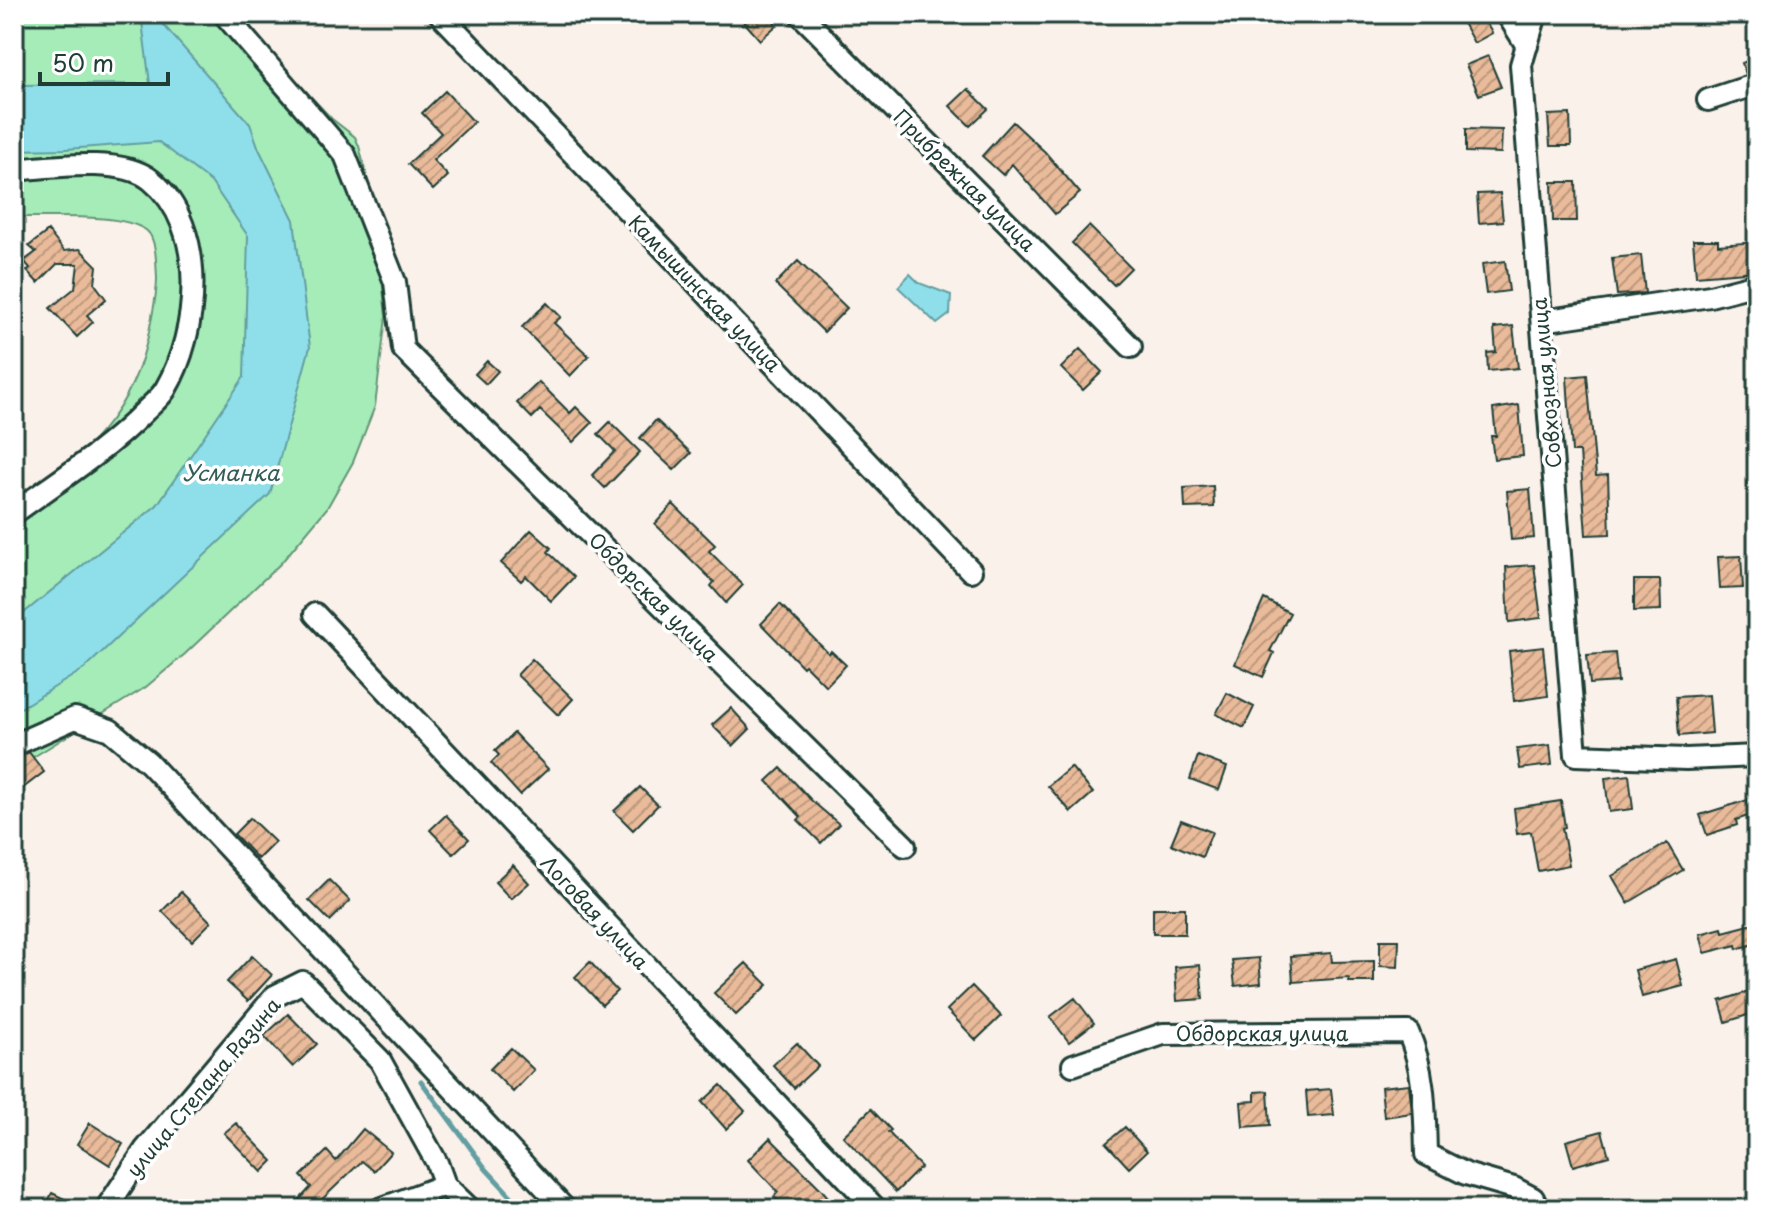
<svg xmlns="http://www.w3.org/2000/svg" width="1771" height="1223" font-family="'Playpen Sans',sans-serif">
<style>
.green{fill:#a6ecb8;stroke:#629476;stroke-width:2}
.water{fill:#8fdfea;stroke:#629ea1;stroke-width:2}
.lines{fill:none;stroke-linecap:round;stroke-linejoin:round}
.stream{stroke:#629ea1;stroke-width:5}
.building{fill:url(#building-hatch);stroke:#1f3d34;stroke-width:2}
.minor-casing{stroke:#1f3d34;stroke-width:26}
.minor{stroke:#fff;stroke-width:20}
.labels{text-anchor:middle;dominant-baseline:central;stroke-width:7;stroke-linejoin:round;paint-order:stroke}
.street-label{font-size:20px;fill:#1f3d34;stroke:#fff}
.water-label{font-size:22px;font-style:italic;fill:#355d58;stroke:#fff}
</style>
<defs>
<pattern id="building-hatch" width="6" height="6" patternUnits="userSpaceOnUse" patternTransform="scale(2)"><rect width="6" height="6" fill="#eabb9a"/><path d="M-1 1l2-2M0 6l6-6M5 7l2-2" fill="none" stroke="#bd997e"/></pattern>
</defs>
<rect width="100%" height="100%" fill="#fbf1eb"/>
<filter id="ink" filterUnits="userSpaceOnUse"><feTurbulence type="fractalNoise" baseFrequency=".0125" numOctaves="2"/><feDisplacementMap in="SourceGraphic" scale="16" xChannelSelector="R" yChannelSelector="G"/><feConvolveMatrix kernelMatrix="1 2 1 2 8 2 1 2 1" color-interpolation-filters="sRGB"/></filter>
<g filter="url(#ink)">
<path class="green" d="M14,14H233L332,119L355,137L359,146L375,208L386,317L375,406L353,462L327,508L281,563L185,654L146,687L14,769V507C84,454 133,418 150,327C153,311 157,295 157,278C156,265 157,240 147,231C124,212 45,218 14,217Z"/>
<path class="water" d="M141,14H154L250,124L259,149L294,220L310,347L270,494L84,669L14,712V621L157,505L244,377L248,236L211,182L159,142L66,149L14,150V85L150,84Z
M910,274L919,283L951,295L950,314L937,324L898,287Z"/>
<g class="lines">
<path class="stream" d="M421,1081L486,1169L523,1209"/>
</g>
<path class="building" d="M737,14H768L777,25L760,40Z
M1458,14H1481L1492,33L1474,43Z
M1488,56L1501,87L1479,95L1466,65Z
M1757,57V71L1746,74L1742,63Z
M968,89L988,109L970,126L950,106Z
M445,91L474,122L433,160L448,176L433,190L408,164L441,133L422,113Z
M1570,114L1571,146H1550L1548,115Z
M1013,122L1045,152L1080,193L1055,214L1012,164L1003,175L982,156Z
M1466,129L1502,130L1501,153L1466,152Z
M1552,182H1576L1577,221H1553Z
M1500,193L1503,221L1479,223L1477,194Z
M1089,226L1131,268L1114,285L1072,243Z
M48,231L64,251L80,249L97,266L95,284L106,299L87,315L93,322L77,337L50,308L75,288L78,264H57L38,283L27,271L30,268L24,261L36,252L29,246Z
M1693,240H1718V245L1757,242V271L1696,276Z
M1641,255L1645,293L1617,295L1612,258Z
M798,261L847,308L824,332L775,284Z
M1505,261L1509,291L1486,294L1482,264Z
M547,303L561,317L554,323L589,356L570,376L522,327Z
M1513,326L1518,368L1488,371L1487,353L1496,352L1494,328Z
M1080,349L1102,372L1083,390L1061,368Z
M487,361L498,371L486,384L475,374Z
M1587,375L1596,476L1608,475L1610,534L1586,535L1580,452H1572L1567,377Z
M539,382L570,413L576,407L592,423L573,442L540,410L532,418L517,403Z
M1519,405L1523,456L1494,459L1491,436H1496L1493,409Z
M656,420L691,453L674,470L640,438Z
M610,422L640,452L605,488L592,475L615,451L598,434Z
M1213,486L1214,507L1185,508L1184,488Z
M1530,489L1534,538L1511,540L1507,491Z
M673,504L715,545L709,551L743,585L726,603L711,586L714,582L655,524Z
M531,530L551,548L548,552L574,577L551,601L526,576L521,581L501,563Z
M1741,556L1743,588L1720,589L1718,557Z
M1534,565L1541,618L1509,622L1506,567Z
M1634,580H1660L1661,610L1634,611Z
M1264,599L1290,613L1270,651L1274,653L1263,677L1235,664Z
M780,604L829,654L831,651L846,665L826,686L805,665L803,667L761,624Z
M1543,647L1548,696L1514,701L1509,651Z
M1615,653L1618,682L1590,684L1587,655Z
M532,659L573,699L558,715L517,675Z
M1227,693L1254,707L1244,728L1216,714Z
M1709,695L1712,733L1679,736L1676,697Z
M731,708L750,729L733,746L712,725Z
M514,733L548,769L520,795L491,763L499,755L495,751Z
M1550,745L1552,765L1520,769L1517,749Z
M29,752L44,772L23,788L14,776V760Z
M1198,756L1227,767L1219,790L1190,779Z
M1071,767L1093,793L1071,812L1048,786Z
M781,768L812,801L839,824L821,843L798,820L801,817L767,781Z
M1629,775L1633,809L1609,812L1605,778Z
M640,787L658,805L633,830L614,811Z
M1757,797V813L1736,820L1737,825L1707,835L1700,815Z
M1561,801L1565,827L1562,828L1569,865L1538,871L1531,832L1517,834L1514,808Z
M446,815L469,839L453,854L430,830Z
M250,818L275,842L258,859L234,834Z
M1181,820L1212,832L1202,857L1171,844Z
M1667,843L1683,870L1628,903L1612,876Z
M513,865L529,883L511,899L495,882Z
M329,880L350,901L330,921L309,900Z
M181,892L211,922L192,941L162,911Z
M1153,908H1185V934H1153Z
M1757,923V943L1737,949L1736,945L1705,953L1700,934L1722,928L1723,932Z
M1380,940H1399L1398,967L1380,966Z
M1331,953L1332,962L1374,961V982H1349V978L1293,982L1291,956Z
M252,956L272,975L248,1001L227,982Z
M1259,958L1261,983L1235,986L1232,960Z
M1676,959L1683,986L1642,997L1635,970Z
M590,962L617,991L602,1005L575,977Z
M746,963L768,985L736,1015L714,993Z
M1200,965L1203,999L1177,1001L1175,967Z
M972,986L1001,1016L976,1040L947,1010Z
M1757,989V1012L1726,1022L1720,1001Z
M1075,998L1094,1023L1069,1042L1050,1017Z
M288,1014L317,1044L293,1067L264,1036Z
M797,1043L818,1066L794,1088L773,1065Z
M511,1048L534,1070L513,1092L490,1069Z
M1409,1084L1412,1113L1384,1117L1381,1087Z
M721,1085L745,1111L726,1129L702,1102Z
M1331,1089L1334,1115L1308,1117L1306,1091Z
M1268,1091L1270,1125L1243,1127L1241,1102L1255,1101V1092Z
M871,1109L891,1130L888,1132L921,1167L896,1192L843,1136Z
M90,1123L123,1144L110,1165L77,1144Z
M236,1123L273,1161L262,1172L224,1133Z
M1125,1127L1147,1151L1129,1168L1106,1143Z
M363,1129L391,1152L374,1171L362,1161L312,1209H291L311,1187L301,1176L327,1151L336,1161Z
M1602,1131L1609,1156L1573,1166L1566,1141Z
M770,1138L822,1190L838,1209H787L774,1197L778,1192L748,1160Z
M52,1193L85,1209H44Z"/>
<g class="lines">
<g class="minor-casing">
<path id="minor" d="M224,14L345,155L395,282L403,349L905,846
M440,14L971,571
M800,14L1131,347
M1507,14L1527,46
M1536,14L1521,65L1576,755L1686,759L1757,756
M1708,100L1757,84
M14,170C50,167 122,156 151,180C209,227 199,333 165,390C160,398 151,405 144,412C106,451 58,481 14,513
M1542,321L1710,296L1757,284
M315,614L876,1209
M14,745L75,718L110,730L149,763L565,1209
M1073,1065L1163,1034L1408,1032C1425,1070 1425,1113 1426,1154L1466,1174L1514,1188L1533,1198L1538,1209
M106,1209L145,1150L275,996L303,982L380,1060L437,1163L445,1185L470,1209
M380,1209L445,1185"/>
</g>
<use href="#minor" class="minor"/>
</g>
</g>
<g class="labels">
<g class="street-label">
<text transform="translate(965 180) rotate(45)">Прибрежная улица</text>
<text transform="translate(705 293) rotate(46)">Камышинская улица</text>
<text transform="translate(1546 383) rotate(-95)">Совхозная улица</text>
<text transform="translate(654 597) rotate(45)">Обдорская улица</text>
<text transform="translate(595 912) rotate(47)">Логовая улица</text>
<text x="1262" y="1033">Обдорская улица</text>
<text transform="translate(203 1087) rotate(-50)">улица Степана Разина</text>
</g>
<g class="water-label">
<text x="231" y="471">Усманка</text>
</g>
</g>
<rect width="1771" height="1223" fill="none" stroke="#fff" stroke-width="48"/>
<rect x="24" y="24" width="1723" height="1175" fill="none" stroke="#1f3d34" stroke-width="3" filter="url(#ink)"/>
<path d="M40 72v12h128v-12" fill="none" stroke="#1f3d34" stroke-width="4"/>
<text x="52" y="72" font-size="24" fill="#1f3d34" stroke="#ffffff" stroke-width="6" paint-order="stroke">50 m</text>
</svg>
